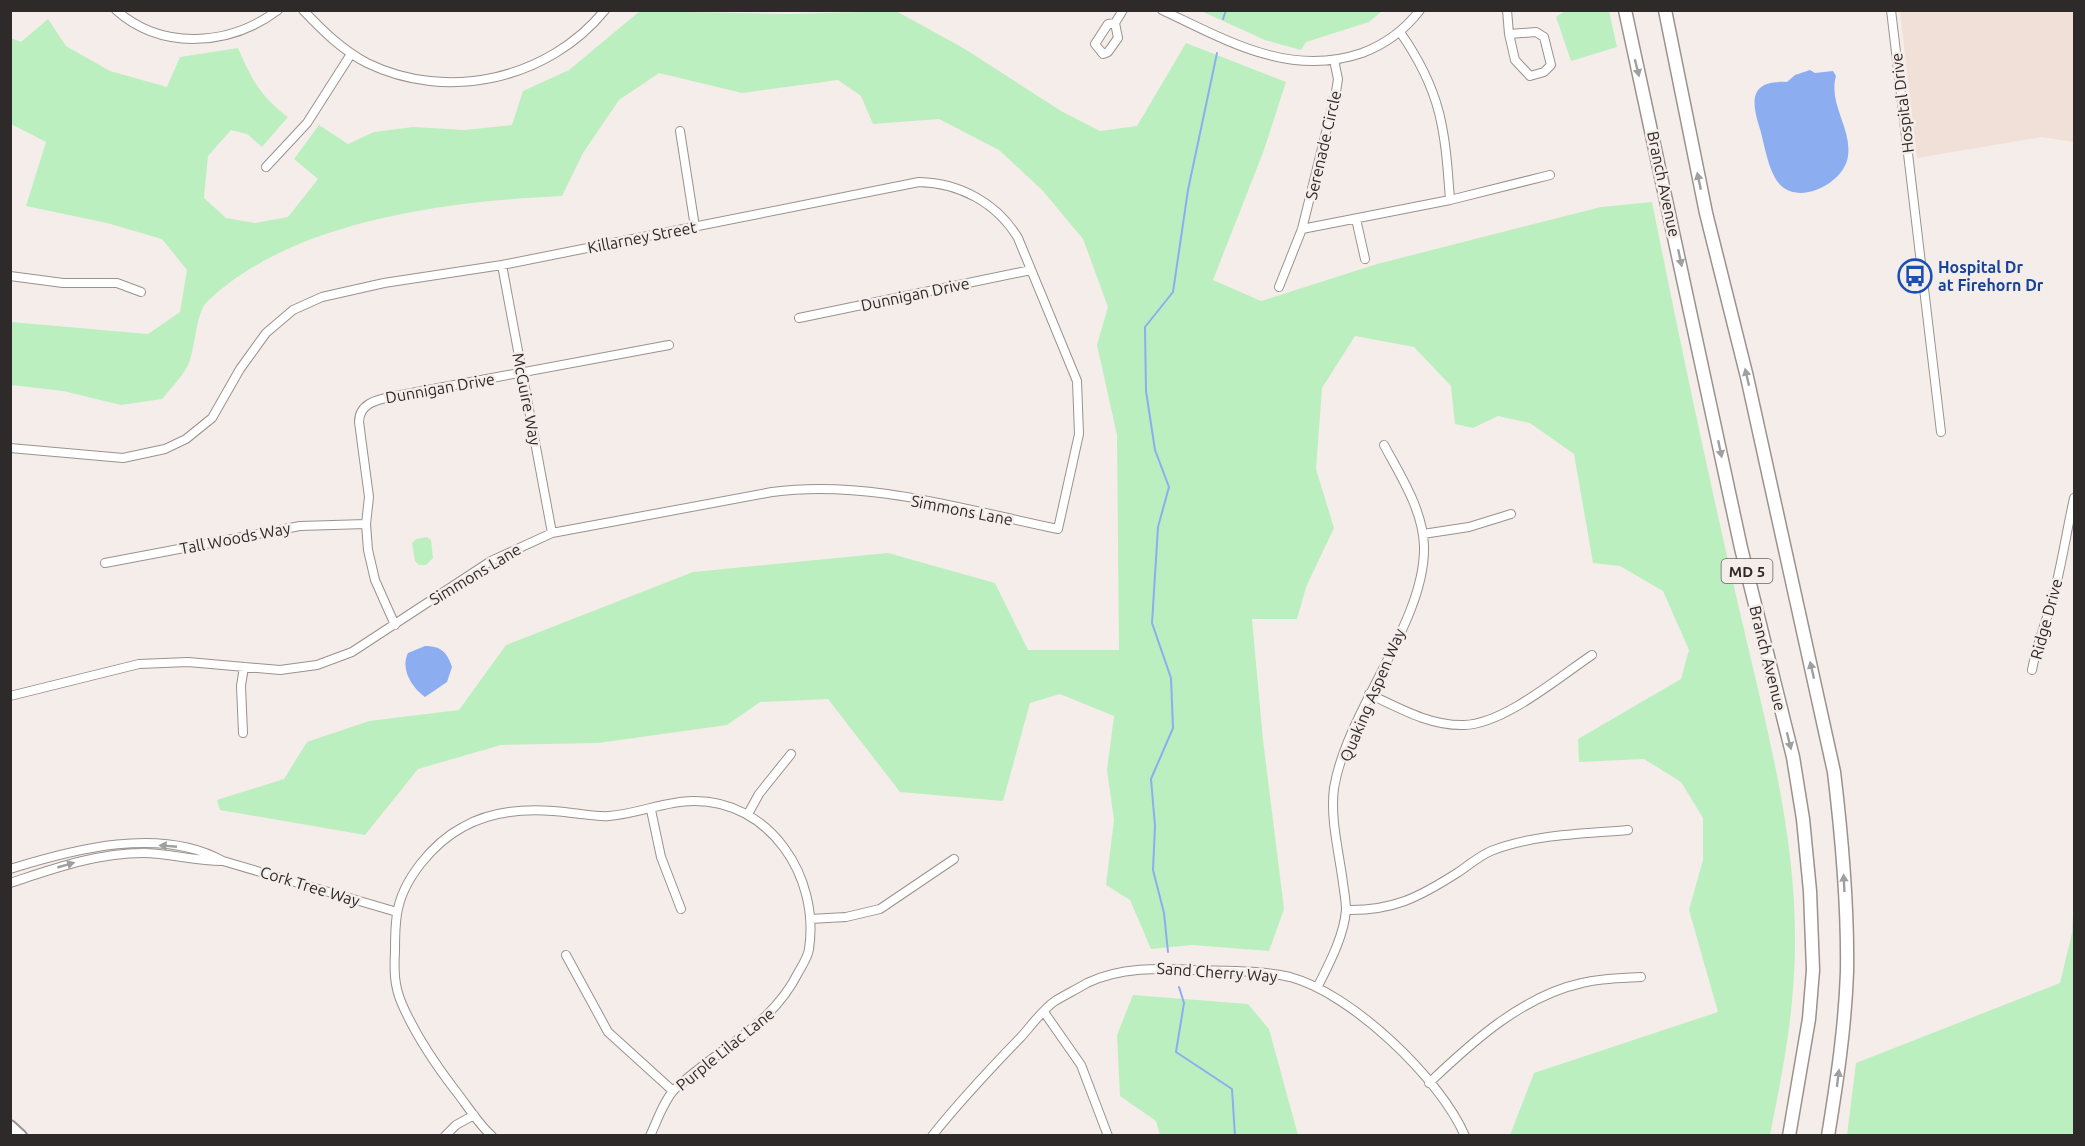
<svg xmlns="http://www.w3.org/2000/svg" width="2085" height="1146" font-family="Ubuntu,sans-serif">
<style>
.built{fill:#f0e0d8}
.green{fill:#bcefbf}
.water{fill:#8caef0}
.lines{fill:none;stroke-linecap:round;stroke-linejoin:round}
.stream{stroke:#8caef0;stroke-width:2}
.minor-casing{stroke:#9a928e;stroke-width:10}
.secondary-casing{stroke:#9a928e;stroke-width:14}
.trunk-casing{stroke:#9a928e;stroke-width:15}
.minor{stroke:#fff;stroke-width:8}
.secondary{stroke:#fff;stroke-width:10}
.trunk{stroke:#fff;stroke-width:12}
.oneway{fill:#a09f9f}
.labels{text-anchor:middle;dominant-baseline:central;stroke-width:5;stroke-linejoin:round;paint-order:stroke}
.shield{fill:#f5ede9;stroke:#696463;stroke-width:1.5}
.shield-label{font-size:15px;font-weight:bold;fill:#2d2a29}
.street-label{font-size:16px;fill:#2d2a29;stroke:#f5ede9}
.transit-label{font-size:16px;font-weight:bold;fill:#164399;stroke:#f5ede9;text-anchor:start}
</style>
<rect width="100%" height="100%" fill="#f5ede9"/>
<path class="built" d="M1900,11H2074V142L2041,137L1917,158Z"/>
<path class="green" d="M640,11L790,14L896,11L965,49L1061,111L1100,131L1137,126L1186,43L1286,82L1264,150L1213,280L1261,301L1377,264L1601,207L1652,202C1679,337 1707,470 1738,604C1763,714 1796,828 1795,942C1795,1008 1783,1071 1770,1135H1510L1534,1073L1718,1012L1689,910L1703,860V818L1681,782L1644,759L1579,762L1578,739L1681,679L1689,650L1663,591L1620,566L1593,563L1574,454L1530,423L1498,416L1473,428L1455,424L1451,386L1414,347L1355,336L1322,388L1316,469L1334,528L1306,587L1297,619H1252L1263,740L1284,909L1269,951L1192,945L1151,949L1130,900L1106,885L1114,820L1107,770L1114,716L1060,694L1030,703L1003,801L900,792L828,699L760,702L727,725L598,743L501,745L418,769L365,835L220,810L217,800L284,779L307,742L369,721L459,710L506,645L693,572L888,553L995,583L1028,650H1119L1117,435L1097,345L1108,307L1083,239L1042,190L999,150L939,119L873,124L861,96L838,80L742,93L659,73L619,100L583,153L562,196C450,201 291,220 207,302C195,313 196,351 187,367C181,378 170,389 162,399L121,405L63,391L11,385V322L148,334L180,312L187,270L162,239L107,223L26,206L46,142L11,124V38L21,42L48,19L66,46L110,71L167,87L180,57L238,48C252,80 260,96 288,117L262,147L247,134L231,130L208,156L204,198L226,218L255,223L288,217L318,179L294,159L319,125L348,144L374,132L413,127L465,130L512,125L523,91L569,70Z
M1201,11V10L1382,11L1369,22L1306,42L1301,50L1265,40Z
M1565,11H1609L1617,47L1571,61L1556,17Z
M427,537L431,540L433,558L426,565H419L415,561L412,543L416,539Z
M2074,897V1135H1847L1856,1063L2060,983L2072,933Z
M1133,995L1248,1004L1269,1029L1298,1135H1160L1156,1121L1120,1096L1117,1035Z"/>
<path class="water" d="M1810,70L1815,73L1833,71L1836,76C1828,104 1852,128 1848,156C1845,181 1805,203 1784,188C1769,178 1765,146 1760,129C1751,101 1749,80 1787,82L1795,75Z
M425,646C441,646 447,652 452,667L447,682L425,697C412,688 400,669 408,653Z"/>
<g class="lines">
<path class="stream" d="M1223,19L1226,10
M1168,952L1164,913L1153,870L1155,826L1151,779L1173,728L1171,678L1152,623L1158,527L1169,487L1155,450L1146,391L1145,327L1173,292L1188,190L1217,53
M1179,987L1184,1003L1176,1052L1232,1089L1235,1136"/>
<g class="minor-casing">
<path id="minor" d="M116,10C162,51 230,46 278,10
M303,10C322,30 342,50 367,63C447,102 548,80 605,10
M1162,10C1226,40 1289,78 1362,53C1386,44 1404,31 1420,10
M1507,10L1509,34
M1891,10L1941,432
M1115,23L1118,38L1108,52L1103,54L1095,44L1108,24L1115,23L1123,10
M1400,32C1442,92 1445,130 1450,200
M1536,32L1544,37L1551,65L1544,72L1530,76L1515,60L1509,34Z
M680,131L695,227
M266,167L307,123L351,54
M1356,219L1365,259
M1302,229L1450,200L1550,175
M502,265L552,533
M10,276L63,283H117L141,292
M1279,287L1302,229L1336,92L1338,79L1334,60
M799,318L1031,270
M10,448L123,458L165,449L186,439L212,418L240,369L266,333L293,310L322,297L384,283L502,265L919,182C960,183 997,203 1018,238L1077,381L1079,434L1058,529C965,510 868,479 772,492L552,533L491,561L352,652L317,665L280,670L188,662L139,664L10,696
M1423,534L1469,527L1511,514
M105,563L300,526L366,524
M395,625L375,580L368,550L366,524L369,497L359,422C359,404 376,400 390,397L669,345
M2032,670C2037,643 2047,620 2054,594C2062,562 2067,530 2074,498
M1369,694C1399,708 1430,726 1464,725C1504,724 1559,677 1592,655
M243,733L241,686L244,667
M651,810L661,857L681,909
M748,814L759,794L791,754
M10,869C74,849 161,826 223,861L397,912
M10,883C53,869 97,853 143,853C169,853 195,861 222,861
M1346,910C1392,911 1418,898 1457,873C1468,866 1479,856 1491,851C1534,834 1583,834 1628,830
M810,919L846,917L880,909L954,859
M566,955L608,1032L673,1091
M1318,986C1329,964 1344,936 1346,910C1346,901 1344,891 1343,883C1339,852 1330,819 1334,788C1347,710 1426,621 1424,546C1423,510 1400,475 1384,445
M1044,1012L1081,1065L1108,1136
M1429,1083C1471,1043 1522,996 1582,983C1601,978 1622,978 1641,977
M445,1136L456,1125L474,1115
M492,1136C478,1124 467,1105 455,1090C435,1064 415,1034 402,1004C394,986 394,970 395,951C395,939 395,926 397,914C402,880 433,843 463,827C496,808 536,808 572,813C584,814 597,817 609,816C638,814 665,801 693,801C770,800 820,877 809,949C808,957 802,966 798,973C771,1027 717,1049 675,1089C664,1100 657,1121 650,1136
M932,1136C960,1101 990,1069 1021,1037C1031,1026 1042,1010 1055,1001C1065,995 1077,989 1087,983C1120,967 1159,968 1194,970C1226,971 1259,970 1290,977C1351,993 1440,1078 1465,1136"/>
</g>
<g class="secondary-casing">
<path id="secondary" d="M10,1126L21,1136"/>
</g>
<g class="trunk-casing">
<path id="trunk" d="M1625,10L1741,548L1793,757L1803,819L1810,891L1813,970L1809,1019L1789,1136
M1665,10L1706,213L1747,377L1834,772C1842,838 1848,906 1847,972C1845,1028 1837,1081 1828,1136"/>
</g>
<use href="#minor" class="minor"/>
<use href="#secondary" class="secondary"/>
<use href="#trunk" class="trunk"/>
</g>
<defs><path id="oneway-solid" d="M-6-.8H1V-3.2L6.5 0L1 3.2V.8H-6Z" transform="scale(1.5)"/></defs>
<g class="oneway">
<use href="#oneway-solid" transform="translate(1637 68) rotate(76)"/>
<use href="#oneway-solid" transform="translate(1699 181) rotate(-102)"/>
<use href="#oneway-solid" transform="translate(1680 258) rotate(78)"/>
<use href="#oneway-solid" transform="translate(1747 377) rotate(-103)"/>
<use href="#oneway-solid" transform="translate(1720 449) rotate(78)"/>
<use href="#oneway-solid" transform="translate(1812 670) rotate(-103)"/>
<use href="#oneway-solid" transform="translate(1789 741) rotate(76)"/>
<use href="#oneway-solid" transform="translate(168 846) rotate(-175)"/>
<use href="#oneway-solid" transform="translate(66 865) rotate(-16)"/>
<use href="#oneway-solid" transform="translate(1844 883) rotate(-93)"/>
<use href="#oneway-solid" transform="translate(1838 1078) rotate(-83)"/>
</g>
<defs>
<g id="bus-ring" transform="scale(1.725)"><circle r="9.5" fill="#f5ede9" stroke="#1a4fb4" stroke-width="1.5"/><path d="M-5-6H5V4H4V6H2V4H-2V6H-4V4H-5ZM-3.5-4V0h7V-4ZM-3.5 1.2v1.5H-2V1.2ZM2 1.2v1.5H3.5V1.2Z" fill="#1a4fb4"/></g>
</defs>
<g fill-rule="evenodd">
<use href="#bus-ring" x="1915" y="276"/>
</g>
<g class="labels">
<rect class="shield" x="1721.5" y="559" width="51" height="24" rx="4.5"/>
<g class="shield-label">
<text x="1747" y="571">MD 5</text>
</g>
<g class="street-label">
<text transform="translate(1902 103) rotate(-97)">Hospital Drive</text>
<text transform="translate(1323 145) rotate(-77)">Serenade Circle</text>
<text transform="translate(1664 184) rotate(78)">Branch Avenue</text>
<text transform="translate(642 237) rotate(-11)">Killarney Street</text>
<text transform="translate(915 294) rotate(-12)">Dunnigan Drive</text>
<text transform="translate(440 388) rotate(-10)">Dunnigan Drive</text>
<text transform="translate(527 399) rotate(79)">McGuire Way</text>
<text transform="translate(962 510) rotate(11)">Simmons Lane</text>
<text transform="translate(235 538) rotate(-11)">Tall Woods Way</text>
<text transform="translate(475 574) rotate(-31)">Simmons Lane</text>
<text transform="translate(2046 619) rotate(-75)">Ridge Drive</text>
<text transform="translate(1768 658) rotate(76)">Branch Avenue</text>
<text transform="translate(1372 695) rotate(-67)">Quaking Aspen Way</text>
<text transform="translate(310 886) rotate(17)">Cork Tree Way</text>
<text transform="translate(1217 972) rotate(4)">Sand Cherry Way</text>
<text transform="translate(725 1049) rotate(-39)">Purple Lilac Lane</text>
</g>
<g class="transit-label">
<text x="1938" y="267">Hospital Dr<tspan x="1938" dy="18">at Firehorn Dr</tspan></text>
</g>
</g>
<rect width="2085" height="1146" fill="none" stroke="#2d2a29" stroke-width="24"/>
</svg>
